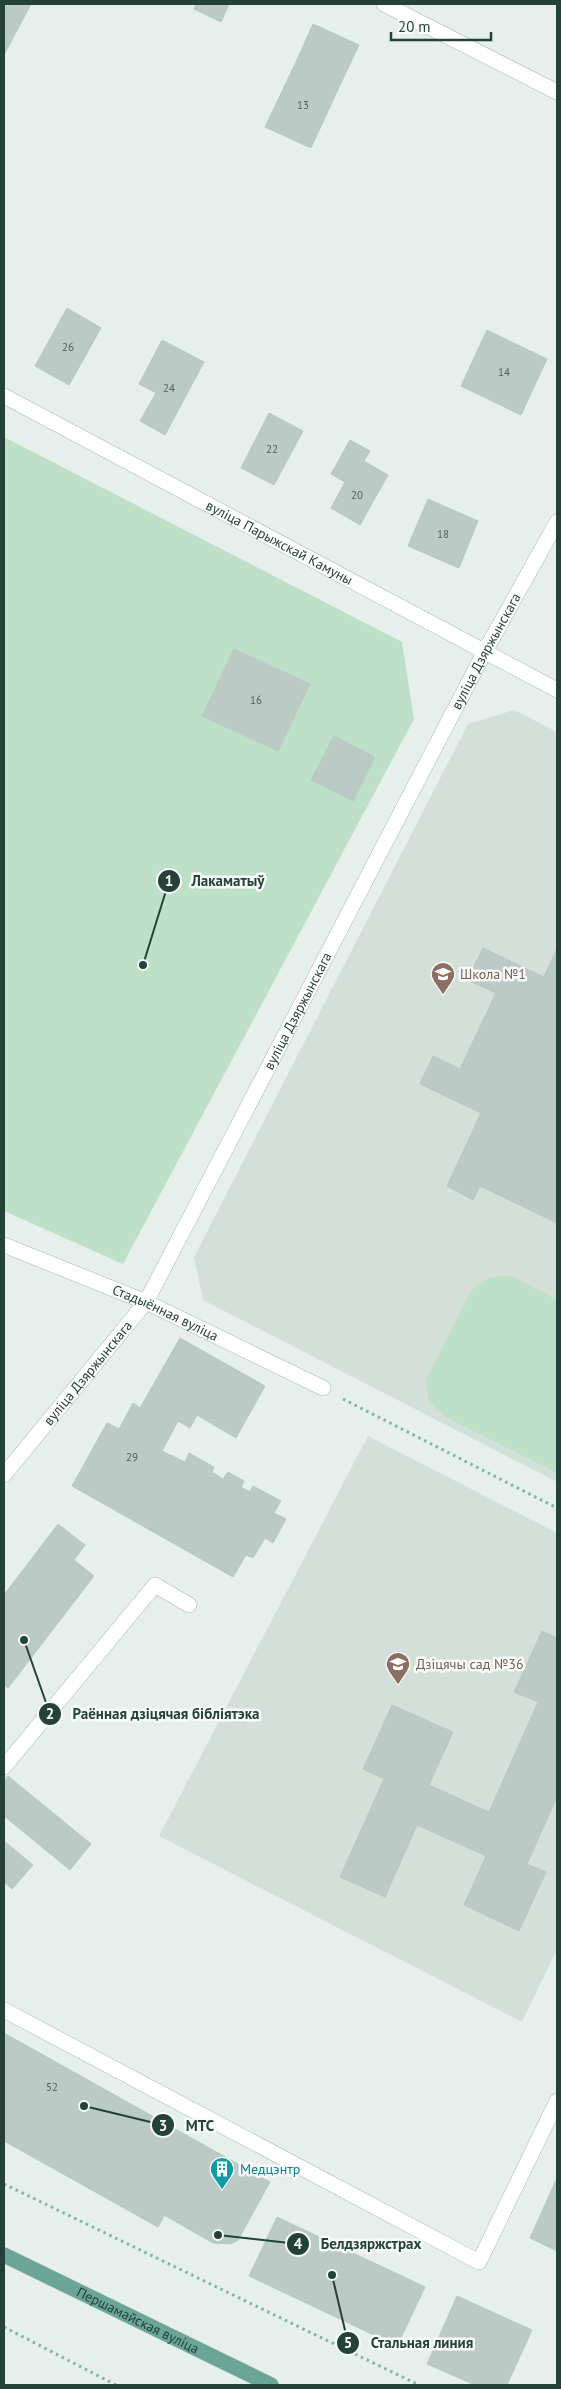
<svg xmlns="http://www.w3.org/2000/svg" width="561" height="2389" font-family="'PT Sans',sans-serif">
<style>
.built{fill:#d4dfda}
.green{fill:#bfe0c8}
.building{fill:#bbcac4;stroke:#b8c9c2}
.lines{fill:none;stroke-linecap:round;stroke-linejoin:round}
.minor-casing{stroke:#a8b8b2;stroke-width:16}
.major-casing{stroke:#c2cac8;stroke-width:16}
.path{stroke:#86b3a5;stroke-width:3;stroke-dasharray:2.5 4;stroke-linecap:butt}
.minor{stroke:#fff;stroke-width:15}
.major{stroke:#6aa596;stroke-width:15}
.labels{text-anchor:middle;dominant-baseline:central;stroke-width:5;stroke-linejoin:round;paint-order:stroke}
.number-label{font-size:11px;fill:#4a645c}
.street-label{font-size:14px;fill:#24423a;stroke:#f7fbf9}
.education-label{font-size:14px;fill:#785e54;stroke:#f7fbf9;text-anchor:start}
.culture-label{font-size:14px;fill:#0d838f;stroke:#f7fbf9;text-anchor:start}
.leader{fill:none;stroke:#24423a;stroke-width:2}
.callout-dot{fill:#24423a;stroke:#f7fbf9;stroke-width:2}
.mark-label{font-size:15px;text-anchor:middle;font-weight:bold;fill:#fff}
.callout-label{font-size:15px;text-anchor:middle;font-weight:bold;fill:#24423a;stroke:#f7fbf9;stroke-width:5;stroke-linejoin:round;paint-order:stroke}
</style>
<rect width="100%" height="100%" fill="#e6efeb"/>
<path class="built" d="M514,710L557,732V1482L203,1300L194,1257L468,724Z
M368,1436L557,1533V1949L522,2022L159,1836Z"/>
<path class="green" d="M4,437L402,642L414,719L123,1264L4,1211Z
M512,1276L557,1299V1473L445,1417L429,1401L426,1379L470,1293C482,1278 493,1276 512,1276Z"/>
<path class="building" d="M4,4H31L5,53L4,52Z
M196,4H229L221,22L194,9Z
M313,24L359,45L341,83L296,62Z
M296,62L341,83L311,148L265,127Z
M67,308L101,328L69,385L35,366Z
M487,330L547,359L521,415L461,386Z
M162,340L204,362L165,435L140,421L156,393L139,384Z
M269,413L303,431L274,485L241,468Z
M350,440L370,451L364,461L388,475L360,525L331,508L345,482L331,474Z
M428,499L478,521L459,568L408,546Z
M234,649L310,684L278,751L202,716Z
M334,736L375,757L353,801L311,780Z
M483,948L544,977L557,948V1223L480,1186L473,1200L447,1186L481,1113L420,1084L433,1056L460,1069L496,993L467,980Z
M180,1338L265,1386L236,1438L197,1415L190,1428L178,1421L162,1451L185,1462L189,1453L214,1467L212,1472L223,1479L228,1472L244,1481L241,1487L250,1492L253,1486L281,1501L274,1513L286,1519L273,1543L265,1538L253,1558L246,1555L233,1577L72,1486L107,1423L119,1429L133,1403L140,1408Z
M58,1524L85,1545L74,1560L94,1576L8,1688L4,1685V1595Z
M542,1631L557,1638V1797L527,1864L546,1872L519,1931L464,1905L486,1856L417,1825L385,1897L340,1877L384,1779L363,1769L392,1705L453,1732L429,1785L489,1812L538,1702L514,1692Z
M8,1776L91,1844L70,1870L4,1816V1782Z
M4,1841L33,1865L12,1889L4,1882Z
M4,2033L204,2145L158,2227L4,2141Z
M204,2145L270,2182L238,2240L231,2244L213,2243L164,2215Z
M557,2178V2251L530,2238Z
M277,2217L425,2287L397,2346L249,2276Z
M457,2296L532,2330L507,2385H475L427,2364Z"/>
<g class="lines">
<g class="minor-casing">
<g id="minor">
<path d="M384,4L557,92"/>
<path id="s1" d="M4,396L557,690"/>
<path id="s2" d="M4,1245L146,1302L323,1388"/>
<path id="s3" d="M4,1475L146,1302L484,653L557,522"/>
<path d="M4,1767L155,1585L189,1605"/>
<path d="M4,2010L479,2262L557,2101"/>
</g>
</g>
<g class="major-casing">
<g id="major">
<path id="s4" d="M4,2255L271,2385"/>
</g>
</g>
<path class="path" d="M343,1399L557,1508
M4,2184L419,2385
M4,2327L116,2385"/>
<use href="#minor" class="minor"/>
<use href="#major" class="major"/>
</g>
<defs>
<g id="school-pin" transform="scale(1.25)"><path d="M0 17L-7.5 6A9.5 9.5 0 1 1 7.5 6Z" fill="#8d6e63" stroke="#f7fbf9"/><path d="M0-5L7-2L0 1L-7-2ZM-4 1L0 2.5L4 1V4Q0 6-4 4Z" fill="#fff"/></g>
<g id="building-pin" transform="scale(1.25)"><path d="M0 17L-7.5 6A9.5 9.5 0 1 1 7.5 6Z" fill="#0f9aa8" stroke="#f7fbf9"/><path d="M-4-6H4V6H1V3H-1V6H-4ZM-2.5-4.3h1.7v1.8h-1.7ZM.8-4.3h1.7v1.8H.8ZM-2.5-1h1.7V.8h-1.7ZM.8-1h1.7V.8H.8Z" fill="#fff"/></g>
</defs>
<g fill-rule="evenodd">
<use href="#school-pin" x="443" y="974"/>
<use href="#school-pin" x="398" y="1664"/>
<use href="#building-pin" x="222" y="2169"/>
</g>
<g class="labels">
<g class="number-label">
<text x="303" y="105">13</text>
<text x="68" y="347">26</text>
<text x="504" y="372">14</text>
<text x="169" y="388">24</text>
<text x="272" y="449">22</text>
<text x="357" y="495">20</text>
<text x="443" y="534">18</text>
<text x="256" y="700">16</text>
<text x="132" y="1457">29</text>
<text x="52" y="2087">52</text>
</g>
<g class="street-label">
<text stroke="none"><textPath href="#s1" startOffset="312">вуліца Парыжскай Камуны</textPath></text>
<text stroke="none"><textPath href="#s3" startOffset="958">вуліца Дзяржынскага</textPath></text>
<text stroke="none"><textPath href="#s3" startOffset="552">вуліца Дзяржынскага</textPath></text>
<text stroke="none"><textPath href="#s2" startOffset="175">Стадыённая вуліца</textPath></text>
<text stroke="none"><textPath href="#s3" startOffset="132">вуліца Дзяржынскага</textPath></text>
<text stroke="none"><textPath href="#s4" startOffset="149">Першамайская вуліца</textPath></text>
</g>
<g class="education-label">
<text x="460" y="974">Школа №1</text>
<text x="416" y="1664">Дзіцячы сад №36</text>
</g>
<g class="culture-label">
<text x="240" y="2169">Медцэнтр</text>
</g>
</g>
<path class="leader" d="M143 965L169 881M24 1640L50 1714M84 2106L163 2125M218 2235L298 2244M332 2275L348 2343"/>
<g class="callout-dot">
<circle cx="143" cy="965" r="5"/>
<circle cx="24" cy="1640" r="5"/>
<circle cx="84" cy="2106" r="5"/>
<circle cx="218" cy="2235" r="5"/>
<circle cx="332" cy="2275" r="5"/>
<circle cx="169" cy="881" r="12"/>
<circle cx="50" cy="1714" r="12"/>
<circle cx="163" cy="2125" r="12"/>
<circle cx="298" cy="2244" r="12"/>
<circle cx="348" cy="2343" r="12"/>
</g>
<g class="mark-label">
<text x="169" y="886">1</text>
<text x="50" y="1719">2</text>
<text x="163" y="2131">3</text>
<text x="298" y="2249">4</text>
<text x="348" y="2348">5</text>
</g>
<g class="callout-label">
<text x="228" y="886">Лакаматыў</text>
<text x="166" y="1719">Раённая дзіцячая бібліятэка</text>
<text x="200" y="2131">МТС</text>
<text x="371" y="2249">Белдзяржстрах</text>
<text x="422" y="2348">Стальная линия</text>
</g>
<rect width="561" height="2389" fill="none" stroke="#24423a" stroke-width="10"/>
<path d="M391 32v8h100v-8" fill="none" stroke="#24423a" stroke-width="2.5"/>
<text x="398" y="32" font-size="15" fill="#24423a" stroke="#f7fbf9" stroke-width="4" paint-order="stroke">20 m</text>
</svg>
